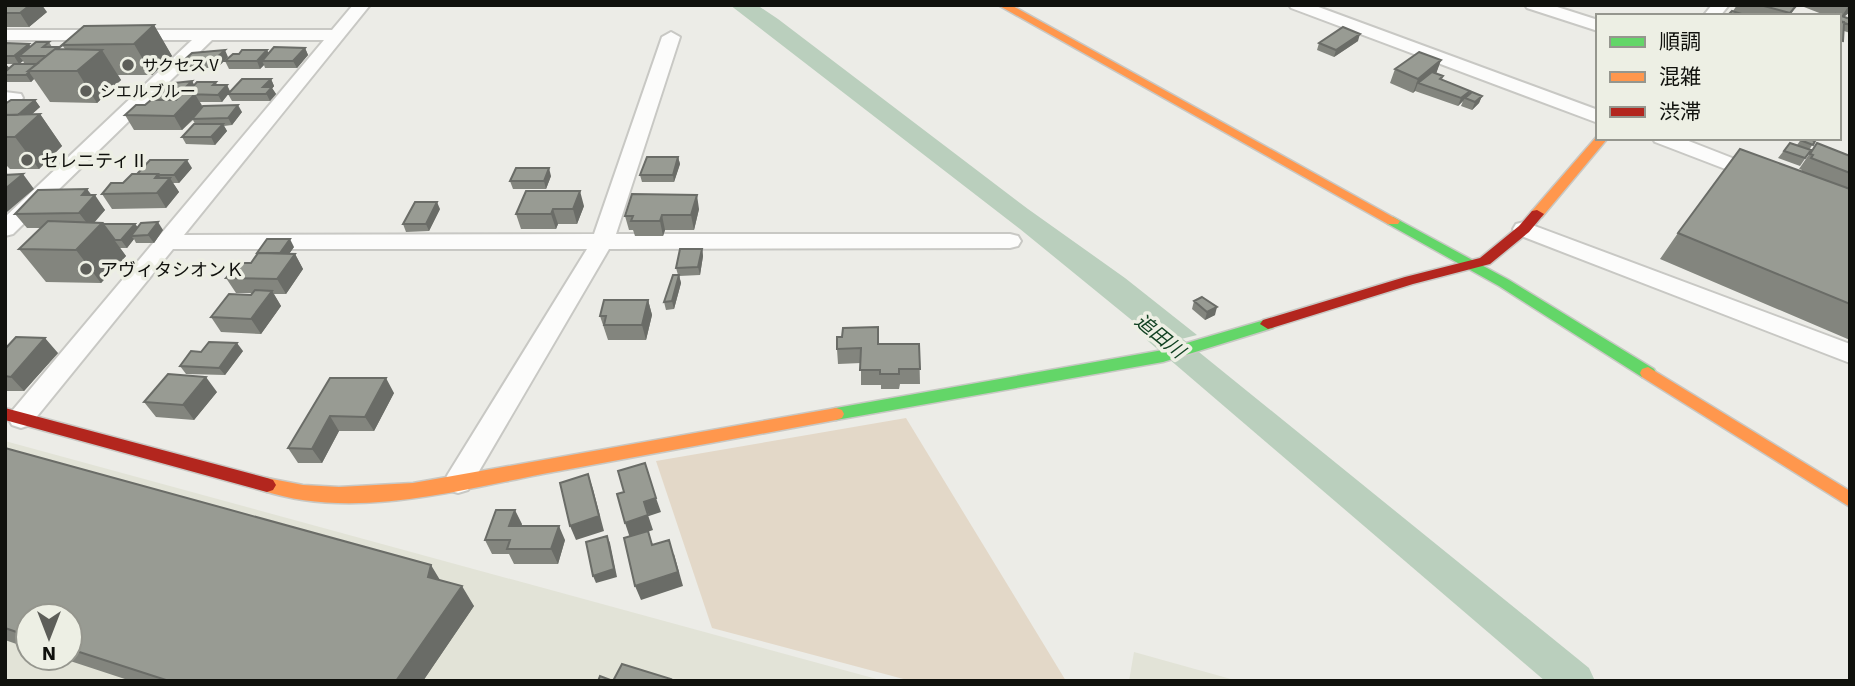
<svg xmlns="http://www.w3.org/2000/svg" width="1855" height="686" font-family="'Work Sans','Noto Sans JP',sans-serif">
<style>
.built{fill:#e2e3d7;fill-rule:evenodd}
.green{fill:#e3d8c8}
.water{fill:#bacfbd}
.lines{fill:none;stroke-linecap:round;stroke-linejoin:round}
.canal{fill:#bacfbd;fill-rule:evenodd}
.street-casing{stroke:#c8c8c4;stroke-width:4}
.fast-casing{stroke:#c8c8c4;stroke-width:3}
.slow-casing{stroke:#c8c8c4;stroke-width:3}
.jam-casing{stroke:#c8c8c4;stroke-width:3}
.street{fill:#fcfcfb;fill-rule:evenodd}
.fast{fill:#63d668;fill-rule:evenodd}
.slow{fill:#ff974d;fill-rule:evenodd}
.jam{fill:#b3261e;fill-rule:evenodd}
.wall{fill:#83857e}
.shaded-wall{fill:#6a6c67}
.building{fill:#989b93;stroke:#6a6c67;stroke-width:2}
.poi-dot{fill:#5d5e59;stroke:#edefe4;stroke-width:2.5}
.labels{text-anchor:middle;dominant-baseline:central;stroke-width:7;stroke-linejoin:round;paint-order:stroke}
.far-poi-label{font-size:16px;fill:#10110d;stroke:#edefe4;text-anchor:start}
.poi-label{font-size:18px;fill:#10110d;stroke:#edefe4;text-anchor:start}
.water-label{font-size:19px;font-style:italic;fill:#104121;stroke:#edefe4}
</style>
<rect width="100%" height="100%" fill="#ecece7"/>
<path class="built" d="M5,441L884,681H5ZM28,616H70V658H28Z
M1134,652L1238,681H1129Z"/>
<path class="green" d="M906,418L1066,681H911L712,628L656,461Z"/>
<path class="water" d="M730,5H757L778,19L1028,209L1125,278L1197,335L1161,344L1020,229Z"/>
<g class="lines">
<path class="canal" d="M1158,324L1168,327L1589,668L1595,681H1545L1148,341L1143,334L1148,327Z"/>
<g class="street-casing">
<path id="street" d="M353,5H370L184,235L594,234L662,37L671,32L680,37L616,234H1010L1018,236L1021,241L1018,246L1010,248L609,249L468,490L458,493L448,490L444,482L448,474L587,249H173L30,425L21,428L12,425L8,418L12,411L324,40H212L13,234L5,236V217L192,40H5V30H332Z
M1289,5H1313L1598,110V123L1291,8Z
M1525,5H1551L1598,20V31L1527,8Z
M1712,5H1729L1720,16H1703Z
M5,92L21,94L23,98L12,109L5,111Z
M1652,138H1681L1768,172L1771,176L1768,180H1754L1655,142Z
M1524,222L1850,344V363L1516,234L1513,229L1516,224Z"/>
</g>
<g class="fast-casing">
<path id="fast" d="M1393,217L1509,280L1654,369L1656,373L1654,377H1642L1499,286L1388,224L1386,221L1388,218Z
M1268,319L1273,320L1276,324L1273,328L1163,362L836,420L830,418L828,414L830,410L836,408L1163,350Z"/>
</g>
<g class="slow-casing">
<path id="slow" d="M998,5H1011L1400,221L1398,224H1388Z
M1598,135V138H1608L1542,217H1532L1530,214L1532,211Z
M1648,367L1850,491V507L1642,377L1640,373L1642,369Z
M836,408L842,410L844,414L842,418L836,420C744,437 652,454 559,471C464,488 356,522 261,490L258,485L261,480L267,478L303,485L339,487L413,483Z"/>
</g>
<g class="jam-casing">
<path id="jam" d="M1537,210L1544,214L1529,232L1490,264L1413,284L1268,329L1260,324L1263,320L1405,277L1480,258L1519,226L1532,211Z
M5,408L267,478L273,480L276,485L273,490L267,492L5,420Z"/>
</g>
<use href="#street" class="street"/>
<use href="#fast" class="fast"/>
<use href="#slow" class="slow"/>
<use href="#jam" class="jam"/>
</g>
<path class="wall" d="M5,5L47,12L29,27H5Z
M1737,5L1796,6L1790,16H1727L1733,11Z
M1805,5H1850V12L1844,17L1850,19V33L1844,31L1843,41L1839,47V16H1827L1804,7Z
M154,25L172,56L152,75H118L121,80L97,103L50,102L34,79L31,82H7L5,80V64L10,68L38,63H24L23,61L19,64H5V43L29,44L30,47L49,42L52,47L62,49H65L62,45Z
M1358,41L1334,57L1317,50L1319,43Z
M305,48L308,55L297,68H265L264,65L260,69H229L225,61L239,54L269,53Z
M228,57L217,68H188L184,60Z
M1441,60L1436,73L1443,76L1442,80L1468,95L1482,96L1479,103L1472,110L1461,106L1463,101L1458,106L1415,91L1413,93L1390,83L1395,69Z
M271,79L274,86L272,88L276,94L270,101H232L228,94L222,102H200L203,107L242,112L232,125L224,126L227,131L215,145L186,144L182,137L195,124L193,120L182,130H134L125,115L155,100L152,96L192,81L194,85L216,82L217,85H227L230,91Z
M35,100L40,107L32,114H40L62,146L39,169H10L7,166H5V104Z
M1802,138L1815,141L1809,150H1811L1800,166L1778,158L1790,143L1797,145Z
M1817,143L1850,156V340L1660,259L1678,233L1801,171L1802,170L1799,169Z
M678,157L680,164L674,182H642L640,175Z
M192,168L179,183H173L179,192L166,208L112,209L102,194L123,183Z
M551,176L546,189H513L510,181Z
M91,195L105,210L94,223H102L103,224H135L138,227L163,230L154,243H136L134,239L127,248H120L126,256L101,283L46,282L19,249L41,228H27L15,214Z
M584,206L577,224H558L556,229H521L516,214Z
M440,209L429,231L406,232L403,224Z
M699,209L694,230H665L663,236H635L633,230H629L625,216Z
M294,247L289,254H295L303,269L286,294H274L281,306L261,334L221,332L211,317L252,293H236L226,278L251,263L257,254V253Z
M702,249L703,256L700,275L679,276L681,283L674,309L666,310L664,302L678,275L676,268Z
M648,300L652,315L646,340H608L600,316Z
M1194,301L1215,315L1205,320L1192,309Z
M879,344H919L920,384H900L899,389H881V385H861V363L838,364L837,349Z
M5,347L6,348L58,353L24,391H5Z
M243,351L225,375L186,374L180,366L201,352Z
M330,378L394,393L374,431H339L322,463H298L288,448Z
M217,392L194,420L156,417L144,402Z
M5,448L440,581L474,606L423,681H131L61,658H70V616H28V648L5,640Z
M522,524L521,526L565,540L558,564H514L509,554H492L485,540Z"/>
<path class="shaded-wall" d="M30,5H42L47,12L29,27L20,13Z
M1850,6V12L1839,20L1848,7Z
M154,25L172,56L152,75L134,44Z
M1360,34L1358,41L1334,57L1336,50Z
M29,44L34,52L19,56L23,61L19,64L14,56Z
M305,48L308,55L297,68L293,61Z
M102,50L121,80L97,103L77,71Z
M225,50L228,57L217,68L213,61Z
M267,50L271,57L262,61L264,65L260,69L257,61Z
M1441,60L1436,74L1418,83L1415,91L1413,93L1418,79Z
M6,64L11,71L5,75V65Z
M29,72L34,79L31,82L26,75Z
M271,79L274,86L272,88L276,94L270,101L263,87Z
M192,81L196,88L181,103L177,96Z
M227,85L230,92L222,102L218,95Z
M1470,91L1467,98H1465L1463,101L1458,106L1461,98Z
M195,94L203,108L182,130L174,116Z
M1482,96L1479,103L1472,110L1475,102Z
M35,100L40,107L20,125L14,118Z
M238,105L242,112L232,125L228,118Z
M40,114L62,146L39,169L15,137Z
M223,124L227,131L215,145L211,137Z
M678,157L680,164L674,182L673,175Z
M187,160L192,168L179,183L174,175Z
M549,168L551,176L546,189L544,181Z
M5,171L13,181L23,174L34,189L7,212L5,210Z
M158,174L165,184L170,178L179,192L166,208L157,193L155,178Z
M87,189L93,197L95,195L105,210L90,227L79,213L82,195Z
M580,191L584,206L577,224L573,209Z
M697,195L699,209L694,230L691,215Z
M437,202L440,209L429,231L426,224Z
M553,209L558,224L556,229L551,214Z
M662,215L665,230L663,236L660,221Z
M158,222L163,230L154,243L148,235Z
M102,223L126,256L101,283L76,250Z
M135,224L140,231L131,236L134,239L127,248L121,240Z
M290,239L294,247L284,261L280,253Z
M702,249L703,256L700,275L698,267Z
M295,254L303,269L286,294L277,279Z
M679,275L681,283L674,309L672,301Z
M272,291L281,306L261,334L251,319Z
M648,300L652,315L646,340L642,325Z
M1217,307L1215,315L1205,320L1207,312Z
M45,338L58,353L24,391L11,377Z
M237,343L243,351L225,375L219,368Z
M206,377L217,392L194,420L183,405Z
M386,378L394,393L374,431L365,417Z
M330,416L339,431L322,463L312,449Z
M588,474L593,489L604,531L576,540L570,526Z
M656,498L661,512L649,516L644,502Z
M515,510L522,524L517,540L509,526Z
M648,515L653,530L630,538L625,523Z
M559,526L565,540L558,564L551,549Z
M607,536L610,543L617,577L596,583L593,576Z
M674,554L683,586L641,600L635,586Z
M431,565L443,585L428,577Z
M462,586L474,606L423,681H396Z"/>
<path class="building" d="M5,5H30L20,13H5Z
M1760,5H1795L1796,6L1790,13Z
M1732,11L1748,16H1727Z
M1836,14L1850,19V25L1839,21V16H1834Z
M1839,21L1844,22L1843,41L1839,40Z
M154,25L134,44L62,45L84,26Z
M1343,27L1360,34L1336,50L1319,43Z
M36,42H49L43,47H60L57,49H55L46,56H19Z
M5,43L29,44L14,56H5Z
M274,47L305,48L293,61H262Z
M55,49L102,50L77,71H28Z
M225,50L213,61L184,60L192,53Z
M242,50H267L257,61H225L233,54H239Z
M1419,52L1441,60L1418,79L1395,69Z
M14,64H37L28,71L29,72L26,75H5V72Z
M1432,72L1443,76L1440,79L1470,91L1461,98L1418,83Z
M242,79H271L263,87H272L266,94H228Z
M192,81L177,96H152L165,84Z
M197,82H216L213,85H227L218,95L186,94Z
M1472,92L1482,96L1475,102L1465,98Z
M182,94H195L174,116L125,115L136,105H145L151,100H176Z
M11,100H35L18,115H7L5,114V104Z
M238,105L228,118L192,119L203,106Z
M40,114L15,137H5V115Z
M194,124H223L211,137H182Z
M1802,138H1806L1815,141L1813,145L1800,140Z
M1790,143L1811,150L1805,158L1784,151Z
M1817,143L1850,156V173L1811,158L1813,155L1810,154Z
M1740,149L1850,189V304L1678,233Z
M647,157H678L673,175H640Z
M150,160H187L174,175H160L158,174H137Z
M516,168H549L544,181H510Z
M23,174L5,189V175Z
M132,174H158L155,178H170L157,193L102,194L111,183H123Z
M87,189L82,195H95L79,213L15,214L38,190Z
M526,191H580L573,209H553L551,214H516Z
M632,194L697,195L691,215H662L660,221H631L633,216H625Z
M415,202H437L426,224H403Z
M48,221L102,223L76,250L19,249Z
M158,222L148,235L131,236L141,223Z
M103,224H135L121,240H115Z
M267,239H290L280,253H257Z
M680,249H702L698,267L676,268Z
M258,253L295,254L277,279L226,278L239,263H251Z
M673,275H679L672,301L664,302Z
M255,290L272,291L251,319L211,317L229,294L251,295Z
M1202,297L1217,307L1207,312L1194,301Z
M604,300H648L642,325H604L606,316H600Z
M878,327V344H919L920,369H899V374H880V370H860L861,348L837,349V337H842L843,328Z
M16,337L45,338L11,377L5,376V349Z
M209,342L237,343L219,368L180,366L191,351L201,352Z
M168,374L206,377L183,405L144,402Z
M330,378H386L365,417L330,416L312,449L288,448Z
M5,448L431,565L428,577L462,586L396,681H169L70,649V616H28V636L5,628Z
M645,463L656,498L644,502L648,515L625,523L617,494L624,492L618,471Z
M588,474L599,516L570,526L560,483Z
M496,510H515L509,526H559L551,549H507L510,540H485Z
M648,531L652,545L669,540L678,572L635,586L624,538Z
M607,536L614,569L593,576L586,542Z
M622,664L671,679L670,681H598L600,676L613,681Z"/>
<g class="poi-dot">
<circle cx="128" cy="65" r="7"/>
<circle cx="86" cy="91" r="7"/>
<circle cx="27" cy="160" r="7"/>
<circle cx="86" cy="269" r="7"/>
</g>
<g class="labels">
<g class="far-poi-label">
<text x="142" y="65">サクセスⅤ</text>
<text x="100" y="91">シエルブルー</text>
</g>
<g class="poi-label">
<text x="41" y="160">セレニティⅡ</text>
<text x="100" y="269">アヴィタシオンＫ</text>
</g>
<g class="water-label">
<text transform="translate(1160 336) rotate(39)">追田川</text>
</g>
</g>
<rect width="1855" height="686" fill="none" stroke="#10110d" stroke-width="14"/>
<rect x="1596" y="14" width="245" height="126" fill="#edefe4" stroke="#95968e" stroke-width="2"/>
<rect x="1610" y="37" width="35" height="10" fill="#63d668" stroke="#95968e" stroke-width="2"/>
<text x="1659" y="49" font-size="21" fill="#10110d">順調</text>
<rect x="1610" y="72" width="35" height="10" fill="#ff974d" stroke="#95968e" stroke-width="2"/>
<text x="1659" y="84" font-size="21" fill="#10110d">混雑</text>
<rect x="1610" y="107" width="35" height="10" fill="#b3261e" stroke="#95968e" stroke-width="2"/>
<text x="1659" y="119" font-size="21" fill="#10110d">渋滞</text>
<g transform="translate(49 637) rotate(180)"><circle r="33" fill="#edefe4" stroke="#95968e" stroke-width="2"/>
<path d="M0-5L12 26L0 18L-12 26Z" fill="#5d5e59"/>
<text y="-10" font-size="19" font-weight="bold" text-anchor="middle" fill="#10110d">N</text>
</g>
</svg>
